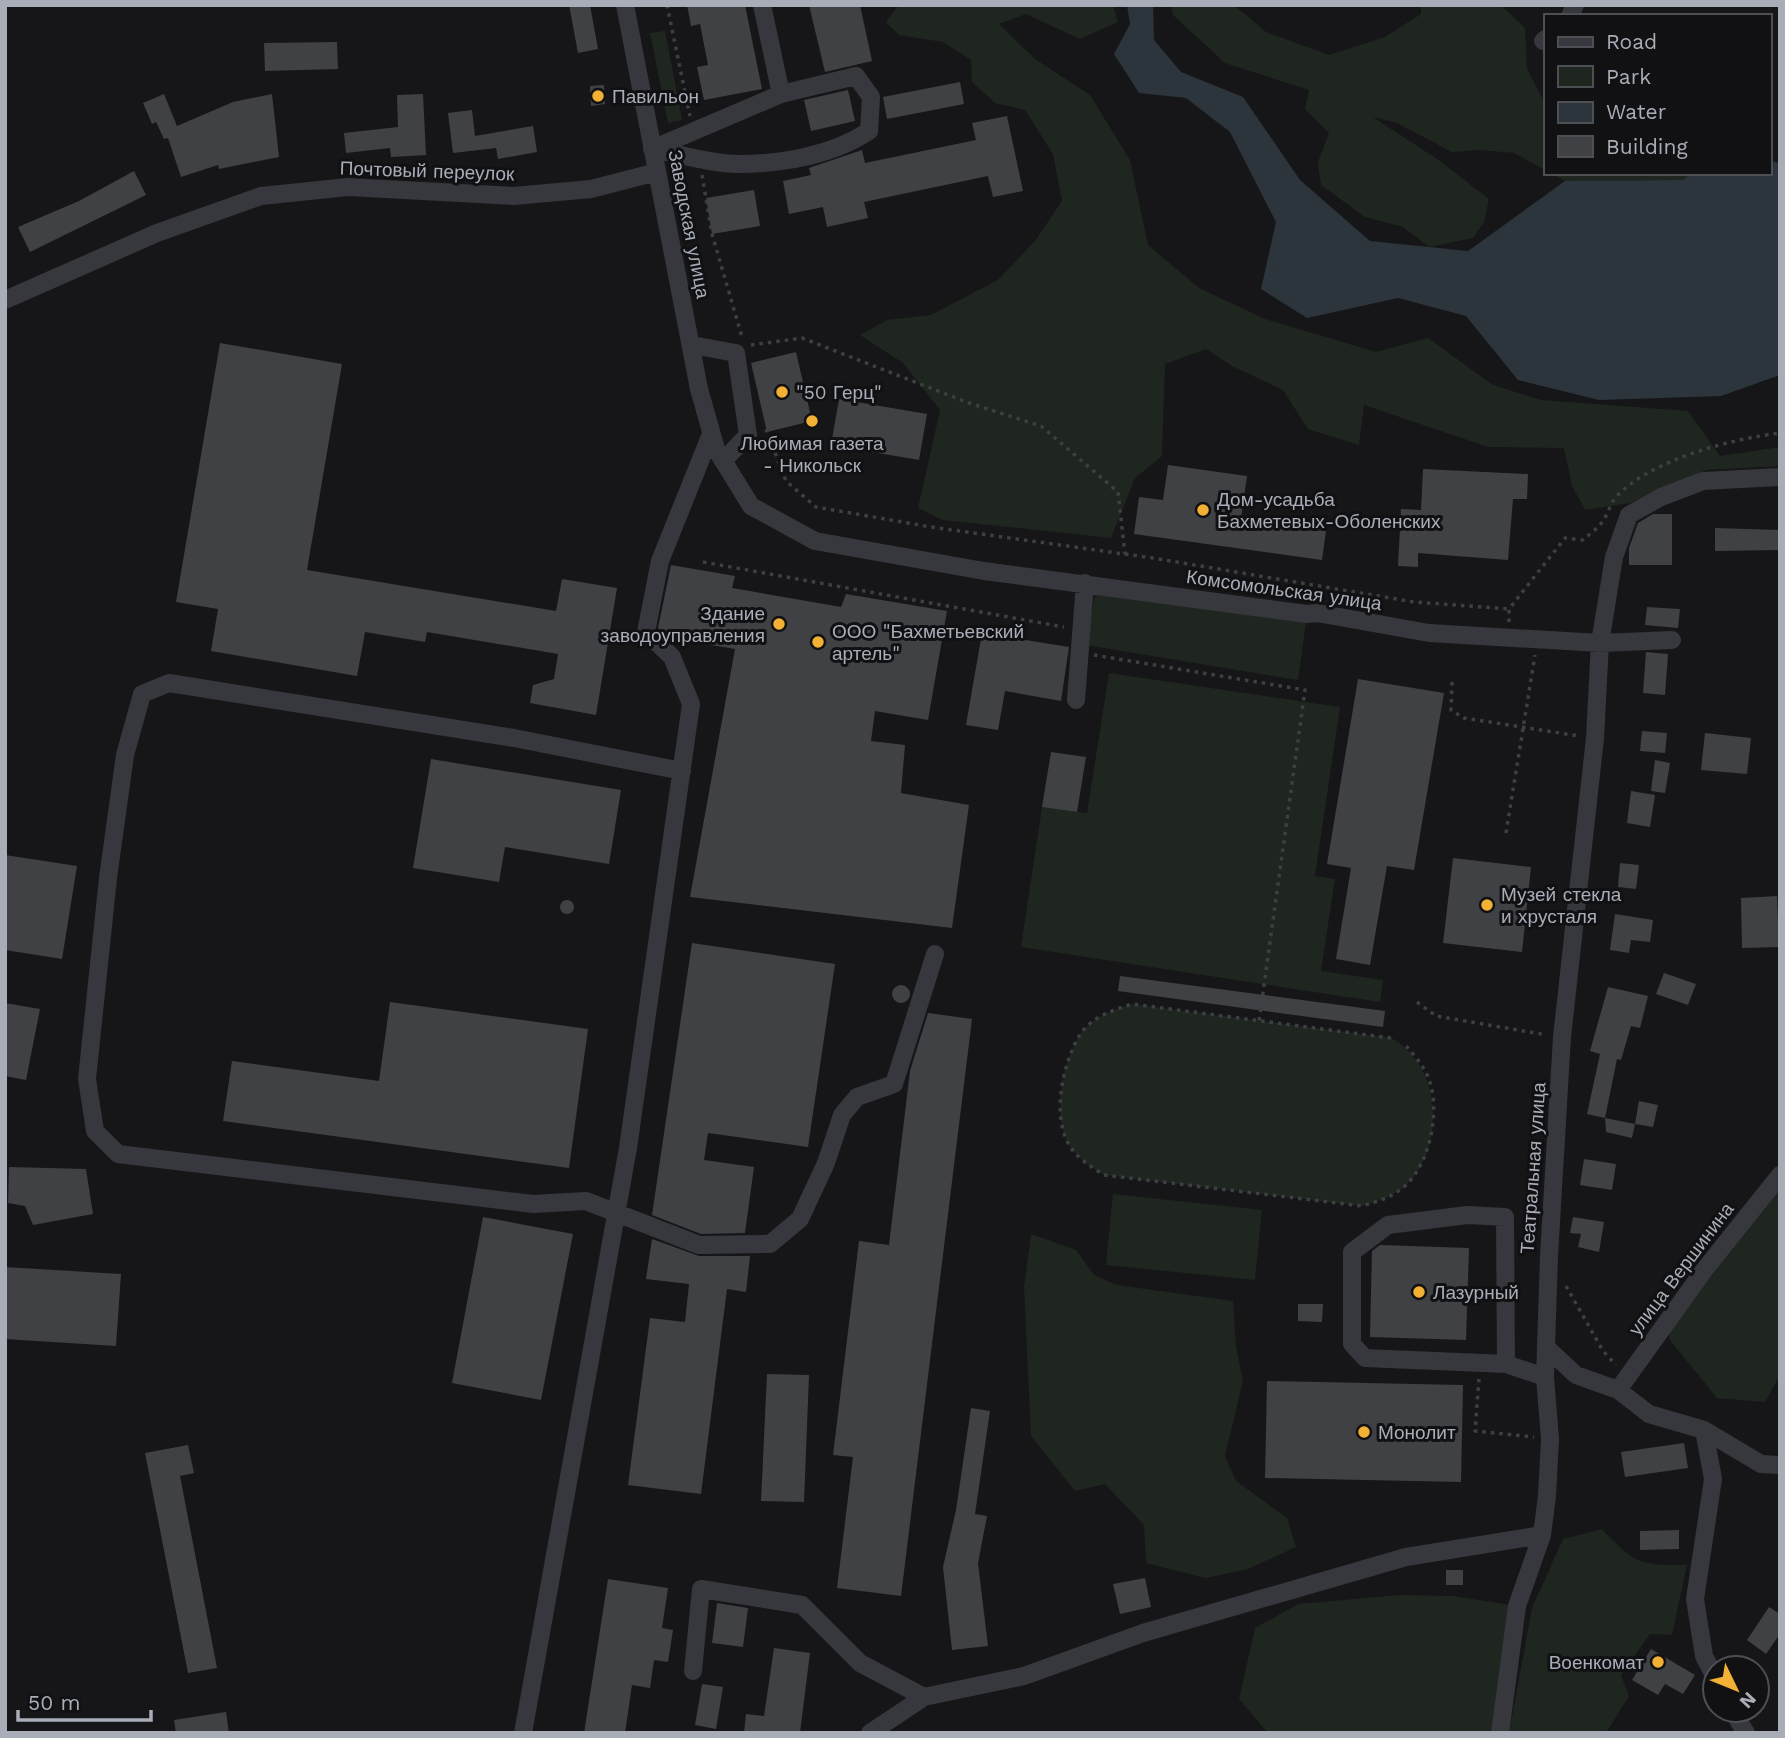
<svg xmlns="http://www.w3.org/2000/svg" width="1785" height="1738" font-family="'Work Sans',sans-serif">
<style>
.green{fill:#1e261f}
.water{fill:#2c353c}
.building{fill:#404145}
.lines{fill:none;stroke-linecap:round;stroke-linejoin:round}
.path{stroke:#3d3f44;stroke-width:3.5;stroke-dasharray:3.5 5;stroke-linecap:butt}
.minor{stroke:#37383d;stroke-width:18}
.poi-dot{fill:#f2b134;stroke:#111113;stroke-width:2.5}
.labels{text-anchor:middle;dominant-baseline:central;stroke-width:6;stroke-linejoin:round;paint-order:stroke}
.poi-label{font-size:19px;fill:#a8adb8;stroke:#111113;text-anchor:start}
.street-label{font-size:19px;fill:#a8adb8;stroke:#111113}
</style>
<rect width="100%" height="100%" fill="#161618"/>
<path class="green" d="M899,5H1113L1118,22L1080,39L1026,14L999,24L1035,59L1090,95L1130,160L1148,245L1199,288L1265,319L1376,352L1428,338L1493,385L1541,400L1688,411L1720,456L1780,447V466L1706,470L1631,503L1585,510L1572,486L1564,448L1488,447L1364,405L1359,445L1308,429L1283,390L1232,366L1206,349L1165,364L1162,456L1135,478L1111,538L943,520L918,508L940,410L903,363L860,335L887,320L931,315L998,280L1035,241L1062,201L1053,154L1025,110L995,103L972,82L971,60L943,42L899,35L886,22Z
M1171,5H1234L1266,32L1329,55L1385,37L1421,14V5H1501L1525,28L1527,68L1545,104V170L1514,153L1479,150L1452,152L1397,123L1373,117L1440,161L1489,199L1484,222L1473,238L1429,247L1403,227L1365,217L1321,185L1318,162L1329,133L1305,109L1309,90L1225,63L1173,15Z
M665,31L682,120L668,123L650,33Z
M1551,173H1691L1683,180L1565,181Z
M1097,584L1307,614L1298,680L1086,645Z
M1109,673L1340,707L1315,876L1335,879L1321,971L1383,980L1380,1002L1021,947L1042,807L1087,813Z
M1132,1004L1391,1038C1442,1065 1446,1147 1406,1185C1393,1197 1379,1201 1362,1206L1104,1175C1090,1166 1076,1158 1068,1143C1052,1113 1063,1061 1081,1033C1094,1016 1113,1010 1132,1004Z
M1780,1183V1375L1765,1402L1717,1398L1669,1339L1672,1305Z
M1113,1194L1262,1210L1255,1280L1106,1265Z
M1031,1234L1076,1250L1094,1275L1117,1285L1233,1301L1236,1347L1243,1381L1225,1456L1236,1481L1287,1518L1296,1547L1248,1569L1206,1578L1146,1563L1144,1525L1105,1484L1075,1491L1031,1436L1024,1287Z
M1602,1529C1635,1564 1639,1565 1687,1565L1672,1635L1650,1634L1621,1675L1629,1696L1606,1733H1509L1532,1608L1563,1539Z
M1400,1595L1453,1596L1517,1606L1494,1733H1268L1239,1699L1255,1628L1298,1604Z"/>
<path class="water" d="M1127,5H1153L1154,40L1181,72L1243,97L1300,180L1370,241L1468,251L1565,181L1683,180L1691,173H1769V161L1780,163V375L1721,396L1599,400L1518,380L1466,316L1398,298L1307,318L1261,289L1276,222L1230,132L1186,98L1139,93L1114,54L1130,24Z"/>
<path class="building" d="M569,5H590L598,49L578,53Z
M687,5H745L762,89L704,100L697,67L708,65L700,24L691,26Z
M809,5H860L872,61L825,72Z
M337,42L338,69L265,71L264,43Z
M960,82L964,104L887,119L883,97Z
M604,85L605,104L591,106L590,86Z
M848,90L855,121L811,131L804,100Z
M164,94L177,126L233,102L272,94L279,157L219,169L218,165L181,177L168,138L164,139L156,122L152,124L143,103Z
M423,94L426,155L391,157L390,148L346,153L344,133L398,127L397,95Z
M472,110L475,136L533,126L537,152L498,159L496,148L453,153L448,113Z
M1007,116L1023,191L993,197L988,176L864,202L868,218L827,227L823,207L789,214L783,181L811,175L809,168L862,150L865,163L976,140L972,123Z
M134,171L146,195L30,252L18,227L79,201Z
M754,190L760,226L712,234L706,198Z
M220,343L342,364L307,570L556,611L562,579L617,588L596,715L530,703L533,685L554,679L558,654L427,632L425,642L365,632L357,676L211,651L218,609L176,602Z
M796,352L812,421L767,432L751,363Z
M839,399L927,414L919,460L831,445Z
M1168,465L1247,476L1241,519L1326,531L1322,560L1134,534L1139,497L1163,500Z
M1423,469L1528,474L1527,499H1513L1508,560L1418,553V567L1398,566L1401,509L1421,510Z
M1653,514H1672V565H1629V548L1638,523Z
M1715,528L1780,530V550L1715,551Z
M671,565L735,576L732,588L841,607L846,594L947,611L928,720L875,711L871,741L905,745L901,793L969,805L952,928L690,897L735,649L668,638L658,628Z
M1647,607L1680,609L1678,628L1645,625Z
M982,633L1069,647L1061,701L1005,691L998,730L966,725Z
M1646,652L1668,654L1665,695L1643,693Z
M1358,679L1444,693L1414,870L1387,866L1370,965L1336,959L1351,868L1327,864Z
M1642,731L1667,733L1665,753L1640,751Z
M1705,733L1751,738L1747,774L1701,770Z
M1051,752L1086,757L1077,812L1042,807Z
M431,759L621,790L609,864L505,847L499,882L413,868Z
M1655,760L1670,763L1665,793L1651,791Z
M1631,791L1655,795L1650,827L1627,823Z
M5,855L77,866L62,959L5,950Z
M1453,858L1531,867L1522,952L1443,943Z
M1620,863L1639,865L1636,889L1618,887Z
M1777,896L1779,947L1742,948L1741,898Z
M560 907a7 7 0 1 1 14 0a7 7 0 1 1-14 0Z
M1615,914L1653,920L1650,942L1631,940L1629,953L1610,950Z
M692,943L835,964L808,1147L708,1133L704,1160L754,1167L745,1233L701,1234L652,1215Z
M1664,973L1696,984L1688,1005L1656,994Z
M1120,976L1385,1011L1383,1027L1118,991Z
M892 994a9 9 0 1 1 18 0a9 9 0 1 1-18 0Z
M1608,987L1648,996L1640,1028L1631,1026L1621,1060L1617,1059L1605,1118L1587,1114L1600,1054L1590,1051Z
M390,1002L588,1029L569,1168L223,1121L232,1061L379,1081Z
M5,1003L40,1009L26,1080L5,1076Z
M928,1013L972,1019L901,1596L837,1588L853,1457L833,1455L859,1241L889,1245L910,1071Z
M1639,1101L1658,1105L1653,1127L1635,1124Z
M1605,1118L1635,1124L1632,1138L1606,1132Z
M1584,1159L1616,1164L1612,1190L1580,1185Z
M9,1167L86,1169L93,1214L33,1225L25,1206L8,1203Z
M483,1217L573,1234L541,1400L452,1383Z
M1573,1217L1604,1222L1599,1252L1578,1247L1581,1234L1570,1233Z
M652,1239L699,1256H750L746,1292L727,1289L701,1494L628,1485L650,1318L685,1322L689,1284L646,1279Z
M1380,1245L1469,1248L1466,1340L1370,1337L1372,1251Z
M5,1267L121,1274L116,1346L5,1339Z
M1298,1304H1323L1322,1322L1298,1321Z
M767,1374L809,1375L804,1502L761,1501Z
M1267,1381L1463,1385L1461,1482L1265,1478Z
M971,1408L990,1411L975,1514L987,1516L978,1563L988,1646L952,1650L943,1567L956,1510Z
M1684,1443L1688,1468L1625,1477L1621,1452Z
M188,1445L194,1473L180,1476L217,1668L188,1673L145,1453Z
M1679,1530V1549L1640,1550V1531Z
M1446,1570H1463V1585H1446Z
M1145,1578L1151,1607L1120,1614L1113,1584Z
M608,1579L668,1588L662,1628L673,1630L668,1662L654,1660L650,1688L632,1685L625,1733H584Z
M717,1603L748,1608L743,1647L712,1643Z
M1769,1607L1780,1614V1634L1766,1654L1747,1640Z
M774,1648L810,1653L800,1733H744L746,1714L764,1716Z
M1651,1649L1695,1675L1683,1694L1665,1684L1658,1695L1632,1680Z
M702,1684L723,1687L716,1729L695,1725Z
M226,1712L229,1733H176L174,1720Z"/>
<g class="lines">
<path class="path" d="M667,5L690,116
M702,175L712,234L742,337
M751,345L802,338L969,403L1041,426L1118,492L1125,554
M766,429L786,481L816,507L931,527L1153,558L1414,602L1509,609
M703,562L1064,627
M1509,622V609L1565,538L1583,540C1590,534 1598,528 1603,521C1608,514 1610,504 1616,497C1650,460 1731,439 1780,433
M1094,655L1305,690L1259,1021
M1452,682L1451,710L1464,718L1579,736
M1506,833L1535,655
M1417,1002L1436,1016L1547,1035
M1391,1038L1132,1004C1113,1010 1094,1016 1081,1033C1063,1061 1052,1113 1068,1143C1076,1158 1090,1166 1104,1175L1362,1206C1379,1201 1393,1197 1406,1185C1431,1161 1441,1108 1428,1077C1423,1065 1414,1055 1406,1046
M1566,1286L1603,1351L1616,1365
M1479,1379L1475,1431L1534,1437"/>
<path class="minor" d="M625,5L699,389L716,449L751,506L815,541L984,571L1307,614L1317,613L1429,633L1600,643L1672,640
M762,5L781,94
M1570,16L1575,5
M1543,41L1545,39
M856,76L871,97L869,131C833,155 782,164 739,164C711,164 680,154 652,149L781,94Z
M5,300L157,233L261,196L348,187L514,196L591,189L657,172
M692,345L736,353L748,435L723,461
M1076,700L1085,583
M682,771L514,738L169,683L142,694L125,755L108,878L87,1079L95,1131L118,1154L533,1204L586,1201L699,1245L770,1244L800,1219L826,1163L842,1115L857,1097L894,1084L935,954
M1548,1349L1576,1375L1618,1390L1649,1414L1704,1430L1761,1464L1780,1465
M1506,1364L1505,1217L1467,1215L1388,1225L1352,1252V1344L1365,1358L1506,1364L1545,1377
M1618,1390L1705,1269L1780,1175
M1704,1430L1713,1479L1695,1599L1704,1656L1715,1677
M693,1671L701,1589L802,1605L860,1663L924,1697L1024,1676L1143,1633L1406,1557L1542,1535
M1732,1710L1746,1733
M523,1733L628,1148L691,704L672,657L646,632L660,561L711,434
M870,1733L924,1697
M1500,1733L1517,1606L1542,1535L1547,1496L1550,1439L1545,1377L1549,1256L1562,1037L1595,738L1600,643L1614,557L1629,515L1661,497L1703,481L1780,477"/>
</g>
<g class="poi-dot">
<circle cx="598" cy="96" r="7"/>
<circle cx="782" cy="392" r="7"/>
<circle cx="812" cy="421" r="7"/>
<circle cx="1203" cy="510" r="7"/>
<circle cx="779" cy="624" r="7"/>
<circle cx="818" cy="642" r="7"/>
<circle cx="1487" cy="905" r="7"/>
<circle cx="1419" cy="1292" r="7"/>
<circle cx="1364" cy="1432" r="7"/>
<circle cx="1658" cy="1662" r="7"/>
</g>
<g class="labels">
<g class="poi-label">
<text x="612" y="96">Павильон</text>
<text x="796" y="392">"50 Герц"</text>
<text x="812" y="443" text-anchor="middle">Любимая газета<tspan x="812" dy="22">- Никольск</tspan></text>
<text x="1217" y="499">Дом-усадьба<tspan x="1217" dy="22">Бахметевых-Оболенских</tspan></text>
<text x="765" y="613" text-anchor="end">Здание<tspan x="765" dy="22">заводоуправления</tspan></text>
<text x="832" y="631">ООО "Бахметьевский<tspan x="832" dy="22">артель"</tspan></text>
<text x="1501" y="894">Музей стекла<tspan x="1501" dy="22">и хрусталя</tspan></text>
<text x="1433" y="1292">Лазурный</text>
<text x="1378" y="1432">Монолит</text>
<text x="1644" y="1662" text-anchor="end">Военкомат</text>
</g>
<g class="street-label">
<text transform="translate(427 171) rotate(2)">Почтовый переулок</text>
<text transform="translate(689 224) rotate(79)">Заводская улица</text>
<text transform="translate(1284 590) rotate(8)">Комсомольская улица</text>
<text transform="translate(1533 1168) rotate(-86)">Театральная улица</text>
<text transform="translate(1681 1269) rotate(-53)">улица Вершинина</text>
</g>
</g>
<rect width="1785" height="1738" fill="none" stroke="#a8adb8" stroke-width="14"/>
<rect x="1544" y="14" width="228" height="161" fill="#111113" stroke="#4d4f55" stroke-width="2"/>
<rect x="1558" y="37" width="35" height="10" fill="#37383d" stroke="#4d4f55" stroke-width="2"/>
<text x="1606" y="49" font-size="21" fill="#a8adb8">Road</text>
<rect x="1558" y="66" width="35" height="21" fill="#1e261f" stroke="#4d4f55" stroke-width="2"/>
<text x="1606" y="84" font-size="21" fill="#a8adb8">Park</text>
<rect x="1558" y="102" width="35" height="21" fill="#2c353c" stroke="#4d4f55" stroke-width="2"/>
<text x="1606" y="119" font-size="21" fill="#a8adb8">Water</text>
<rect x="1558" y="136" width="35" height="21" fill="#404145" stroke="#4d4f55" stroke-width="2"/>
<text x="1606" y="154" font-size="21" fill="#a8adb8">Building</text>
<g transform="translate(1736 1689) rotate(133)"><circle r="33" fill="#111113" stroke="#4d4f55" stroke-width="2"/>
<path d="M0-5L12 26L0 18L-12 26Z" fill="#f2b134"/>
<text y="-10" font-size="19" font-weight="bold" text-anchor="middle" fill="#a8adb8">N</text>
</g>
<path d="M18 1710v10h133v-10" fill="none" stroke="#a8adb8" stroke-width="3.5"/>
<text x="28" y="1710" font-size="21" fill="#a8adb8" stroke="#111113" stroke-width="5" paint-order="stroke">50 m</text>
</svg>
